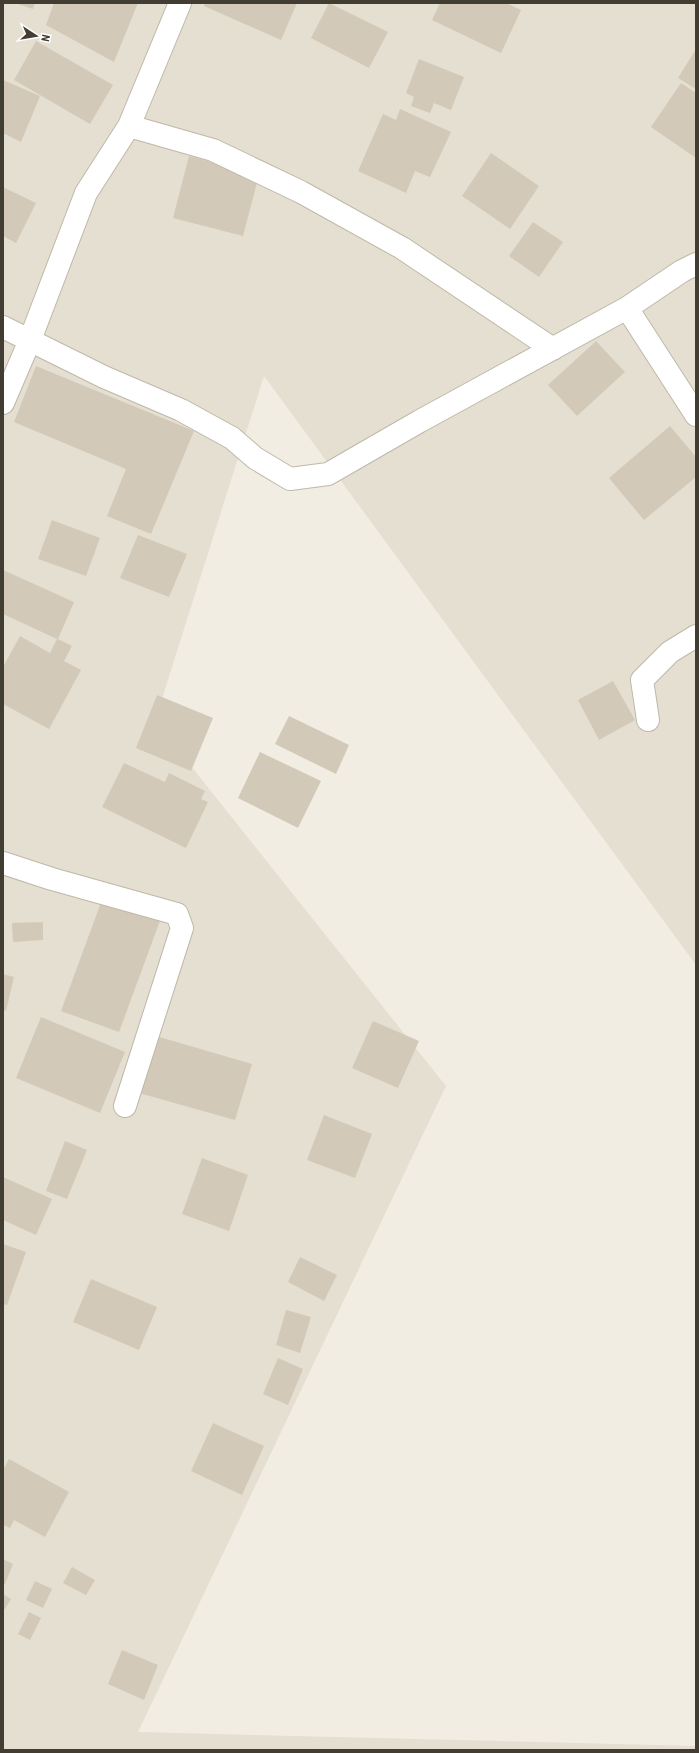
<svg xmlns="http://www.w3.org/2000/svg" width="699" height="1753" font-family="'Roboto Condensed',sans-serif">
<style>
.residential{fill:#e5dfd1}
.building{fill:#d2c9b9}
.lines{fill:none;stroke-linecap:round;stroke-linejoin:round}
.minor-casing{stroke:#bfb8a9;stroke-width:24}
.minor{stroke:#fff;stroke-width:22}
</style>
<rect width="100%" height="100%" fill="#f1ede3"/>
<path class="residential" d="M3,3H696V965L264,376L155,721L446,1086L138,1732L696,1746V1750H3Z"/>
<path class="building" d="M15,3H35L33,9Z
M54,3H138L114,62L46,25Z
M205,3H297L281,40L204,6Z
M329,3L388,32L369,68L311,38Z
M440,3H506L521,10L501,53L432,20Z
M36,41L113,85L90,124L14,80Z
M696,49V89L678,78Z
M419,59L464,77L451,110L434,103L430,113L411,106L414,97L406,93Z
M3,80L40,96L21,142L3,133Z
M681,83L696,93V158L651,127Z
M400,109L451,132L430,177L415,171L406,193L358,171L383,114L396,120Z
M491,153L539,186L510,229L462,196Z
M189,156L259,175L243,236L173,218Z
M3,187L36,203L16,243L3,236Z
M533,222L563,242L539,277L509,256Z
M596,341L625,372L577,416L548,385Z
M36,366L194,431L151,534L107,516L126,469L14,422Z
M670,426L696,457V477L644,520L609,478Z
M52,520L100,538L86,576L38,559Z
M138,535L187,554L169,597L120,578Z
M3,570L74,602L58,639L72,646L64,661L81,670L49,729L3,704V667L20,636L50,653L57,639L3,614Z
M613,681L635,720L599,740L578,700Z
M157,695L213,718L191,771L136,748Z
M289,716L349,745L336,774L275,744Z
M260,752L321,781L298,828L238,798Z
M124,763L165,782L169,773L205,791L201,799L208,802L186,848L102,807Z
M103,897L161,918L119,1032L61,1011Z
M43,922V940L13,942L12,923Z
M3,974L14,977L6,1011L3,1010Z
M41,1017L125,1052L100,1113L16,1078Z
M373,1021L419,1041L398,1088L352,1068Z
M156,1036L252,1064L235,1120L139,1093Z
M324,1115L372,1134L355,1178L307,1160Z
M65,1141L87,1150L67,1199L46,1191Z
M202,1158L248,1175L229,1231L182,1214Z
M3,1177L52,1199L36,1235L3,1220Z
M3,1244L26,1252L7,1305L3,1304Z
M300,1257L337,1275L324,1301L288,1282Z
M91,1279L157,1307L139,1350L73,1322Z
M286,1310L311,1317L300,1353L276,1345Z
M278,1358L303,1369L288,1405L263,1394Z
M213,1423L264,1446L242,1495L191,1471Z
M9,1459L69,1492L45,1537L14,1520L10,1528L3,1525V1470Z
M3,1559L13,1564L5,1584L3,1583Z
M72,1567L95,1580L86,1595L63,1583Z
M35,1581L52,1589L43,1608L26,1600Z
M3,1594L11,1599L3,1612Z
M29,1612L41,1618L30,1640L18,1634Z
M122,1650L158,1665L144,1700L108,1684Z"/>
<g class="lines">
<g class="minor-casing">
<path id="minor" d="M129,126L213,150L301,192L402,248L553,349
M696,264L682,271L627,308L696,415
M3,327L104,377L181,410L232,438L255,458L290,479L328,474L420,421L627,308
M3,403L30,340L86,193L129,126L180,3
M648,720L642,680L670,652L696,636
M3,863L52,879L177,914L182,928L125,1106"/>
</g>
<use href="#minor" class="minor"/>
</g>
<rect width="699" height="1753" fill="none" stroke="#423d33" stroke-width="8"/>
<g transform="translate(36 36) rotate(102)" stroke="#ffffff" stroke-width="3" paint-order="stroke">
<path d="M0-3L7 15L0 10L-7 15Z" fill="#423d33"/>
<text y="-6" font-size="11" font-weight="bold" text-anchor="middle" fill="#423d33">N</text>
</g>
</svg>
